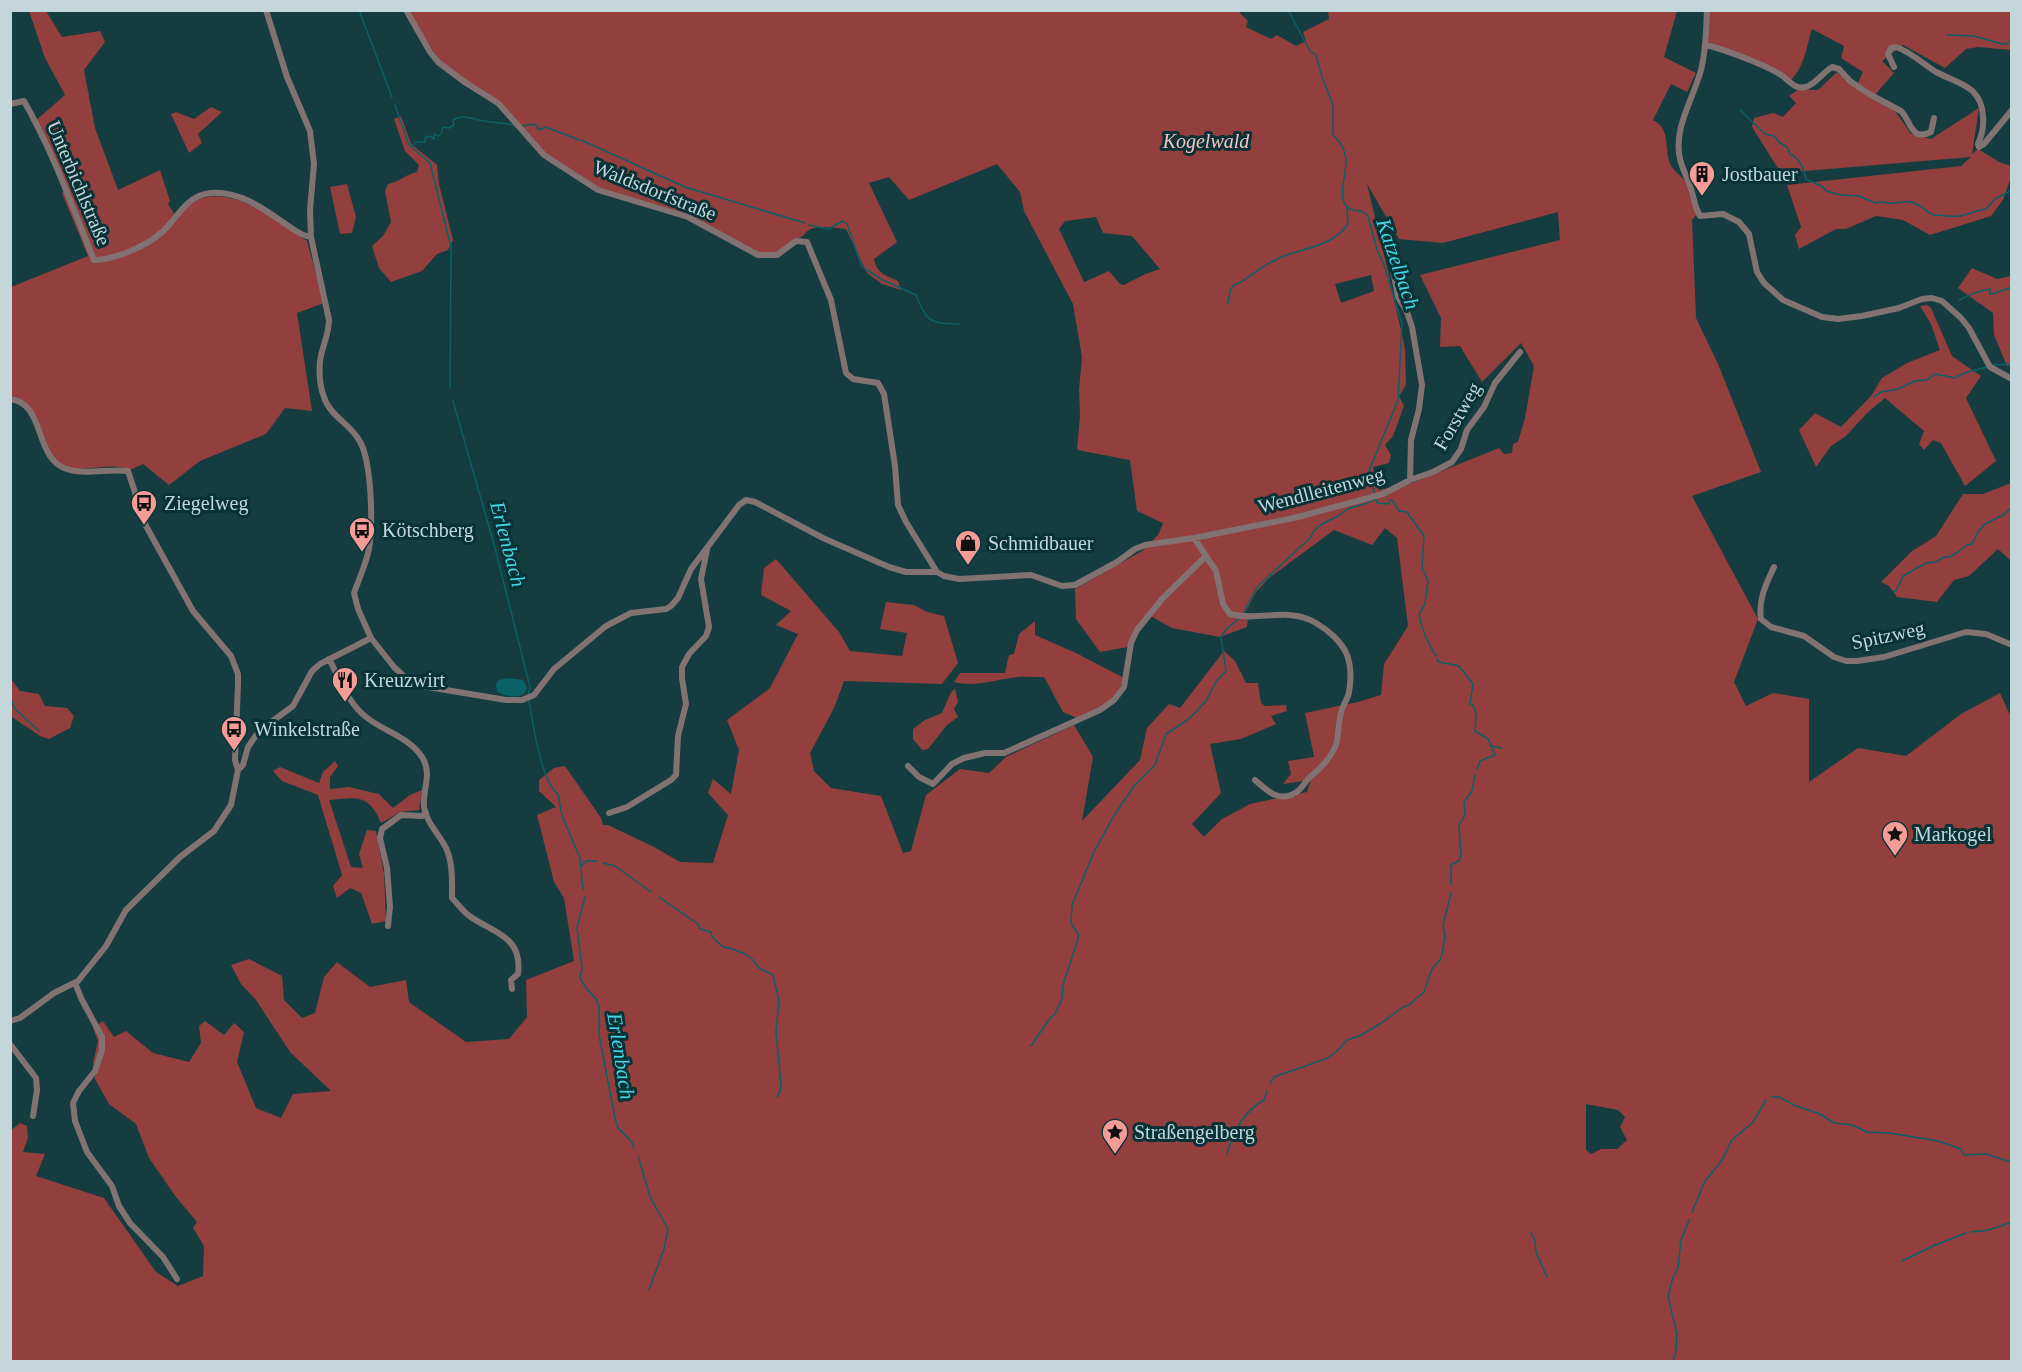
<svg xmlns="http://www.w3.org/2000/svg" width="2022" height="1372" font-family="Georgia,serif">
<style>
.green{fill:#923f3d;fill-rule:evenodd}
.water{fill:#0b6168}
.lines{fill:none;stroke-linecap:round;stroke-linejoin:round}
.stream{stroke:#0b6168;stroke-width:1.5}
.minor{stroke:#827271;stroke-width:6}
.labels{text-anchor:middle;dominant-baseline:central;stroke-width:6;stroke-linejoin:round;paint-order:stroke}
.park-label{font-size:20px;font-style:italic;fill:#f9c4bf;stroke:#083236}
.poi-label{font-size:20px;fill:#c3d7da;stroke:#083236;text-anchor:start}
.street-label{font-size:20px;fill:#c3d7da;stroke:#083236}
.water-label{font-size:21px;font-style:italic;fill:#42d7e5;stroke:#083236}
</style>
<rect width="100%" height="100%" fill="#153d40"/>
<path class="green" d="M1237,10L1248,21L1246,27L1271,39L1277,35L1296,46L1306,41L1303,32L1329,19L1328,11H1677L1664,57L1696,73L1687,92L1671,84L1653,120C1670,128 1665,147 1669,161C1672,171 1681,175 1687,183C1692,192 1694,205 1697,214L1692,220L1696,318L1718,364L1761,472L1692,496L1758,619L1734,682L1746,706L1773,693L1809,699V782L1858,748L1906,756L1961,714L2000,693L2011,717V1361H11L10,1131L20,1123L27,1126L28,1138L23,1152L45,1154L36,1176L104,1198L156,1272L178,1286L203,1276L204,1246L193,1228L197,1222L176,1197L149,1158L136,1124L109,1104L95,1079L93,1063L98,1041L93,1028L103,1021L114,1037L126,1031L153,1053L189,1062L201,1043L199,1026L205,1021L224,1035L234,1023L244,1032L237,1062L256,1108L281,1118L293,1094L331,1091L290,1052L256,1000L241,984L231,965L249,959L282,976L284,1000L302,1018L315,1013L324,977L337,962L370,987L406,980L409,1002L466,1042L509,1039L527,1017L526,980L574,961L564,898L554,882L537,815L556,807L539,791V780L554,768L565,766L601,818L603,825H608L654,847L680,862L713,863L728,815L708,793L713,779L731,794L739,750L727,720L770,688L798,634L776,625L791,611L761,595L764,568L776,559L839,632L850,651L902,656L907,633L880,629L886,602L914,605L927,612L944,616L958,663L942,684L844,681L834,708L810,753L814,771L831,788L881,796L903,853L911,851L926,795L960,769L989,773L1006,757L1074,725L1093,757L1082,821L1140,760L1147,728L1169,704L1180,708L1224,651L1235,661L1246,683H1258L1261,703L1265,706L1286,705L1287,711L1271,716L1276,724L1241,739L1210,744L1221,793L1192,824L1204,837L1222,819L1250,804L1307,792L1311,780L1283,784L1291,774L1288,761L1314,757L1305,713L1358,702L1381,695L1384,664L1408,626L1397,538L1385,528L1372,545L1334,530L1269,578L1256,592L1245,613L1248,618L1247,627L1220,637L1172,628L1147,614L1128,647L1100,652L1076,619L1075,589L1142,551L1158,535L1163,523L1137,511L1130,460L1077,450L1080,415L1079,390L1082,357L1073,304L1024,211L1020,192L997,164L909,200L889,177L869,183L897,242L874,259C876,273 887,276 898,281L901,290L882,284L867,273L846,229C834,228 811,223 804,235L776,254H759L715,229L600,189L545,154L515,120L439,60L408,11ZM1367,184L1399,239L1443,243L1558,212L1560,240L1420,275L1441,318L1440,347L1460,346L1482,382L1521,343L1534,366L1525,418L1518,442L1513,444L1512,453L1504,454L1499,448L1412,483L1379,490L1373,467L1389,463L1391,455L1385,445L1393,436L1404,406L1399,396L1406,385L1405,349L1388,271ZM1096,217L1103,233L1132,236L1160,269L1143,275L1124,285L1120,284L1109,271L1084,282L1059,229L1065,221ZM1371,275L1374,291L1341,303L1335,284ZM1586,1104L1618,1110L1625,1117L1620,1127L1627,1140L1617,1149H1601L1591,1154L1586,1150Z
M29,11H46L62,37L100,31L105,42L84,70L95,128L118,190L160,170L170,201L168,204L177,218C183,211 189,204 197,200C234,184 278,222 307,241L324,303L297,313L312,411L285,408L266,434L200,461L169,485L143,464L130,470C107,459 75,480 54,458C51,455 50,450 48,446C39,425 36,403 11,397V287L88,256L62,193L64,191L34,122L65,95L45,58Z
M1708,11H2011V50L1978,47L1966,49L1945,68L1903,45L1882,61L1894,73L1874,96L1857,85L1863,72L1841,58L1844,46L1812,29C1806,48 1805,66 1790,81L1708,42Z
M1837,72L1850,84L1895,111L1911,134L1931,139L1979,108L1972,154L1978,149L1999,162L2011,166V177L2003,200L1991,216L1930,235L1903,220L1876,216L1846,229H1836L1799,249L1795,235L1801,227L1787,185L1961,166L1971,157L1781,173L1752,127L1754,118L1773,113L1783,117L1796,103L1789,96L1799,89L1818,90Z
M211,107L222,112L198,134L202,143L189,153L171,114L176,112L194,119Z
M401,116L411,144L437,165L439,184L453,240L448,250L437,254L422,271L391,282L379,268L372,246L383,236L391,222L385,191L388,184C402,181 404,175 417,172L419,165L405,151L394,119Z
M347,184L356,217L352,233L340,234L330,187Z
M1972,268L1997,279L2011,276V365L2007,366L1994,335L1993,313L1958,288Z
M1927,305L1931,308L1952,356L1981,376L1966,398L1996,461L1965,486L1941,443L1933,440L1924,450L1919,444L1924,431L1885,398L1867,413L1846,436L1831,446L1816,467L1799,430L1815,413L1841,427L1871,396L1882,378L1907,363L1940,350L1931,324L1920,306Z
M2011,483V561L1998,549L1969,576L1954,580L1937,602L1897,597L1889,586L1881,582L1912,551L1936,536L1963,494H1983Z
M1035,621V635L1076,653L1124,678C1116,701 1099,709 1077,718L1063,712L1044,677C1033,677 1021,676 1010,678C992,681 973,687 954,682L960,673H1005L1009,655L1014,654L1019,634Z
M11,679L20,691L39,694L45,706L67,708L74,716L70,728L49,739L40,736L12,717L10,715Z
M955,689L958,702L954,709L958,717L947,725L928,749L922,750L913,739V729L925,720L942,713L951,692Z
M335,761L338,766L330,777V789L349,787L379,794L393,808L410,795L422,790L419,810L400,812L381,823C369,794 357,797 329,800L351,867L363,868L359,854L367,830L376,831L384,874L386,921L372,924L361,893L350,888L337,898L333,886L342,875L318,795L282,781L273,771L280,767L319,783L323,772Z"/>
<path class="water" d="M506,678L523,680L527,688L524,694C515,698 506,697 497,691L496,686L497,681Z"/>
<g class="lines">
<path class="stream" d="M359,10L392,97
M1288,10L1310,51L1316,55L1322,77L1333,105V135C1341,142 1345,149 1346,160C1347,178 1330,212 1362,211L1368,216L1377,250L1384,265L1402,324L1398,400L1369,471L1375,495
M1947,35L1974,36L2002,44H2006L2012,40
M395,105L409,145L430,163L451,247L450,388
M1740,110L1765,134L1774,136L1780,143L1787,147L1790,154C1799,158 1804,169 1806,179L1823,187L1826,191L1841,195L1859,196L1875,203C1886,200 1885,204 1893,203C1906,203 1905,198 1920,206C1926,209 1927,214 1935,215C1943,215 1951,217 1959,216C1968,215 1976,210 1986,209L1995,199L2012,190
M522,126L535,124L539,130L546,127L579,140
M581,140L685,187L805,223
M411,147L414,146L415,142H425V138L429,136L434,139V134L438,136L441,134L443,127L449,128L454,125L453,120C465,113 472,120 485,121C494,123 504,123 514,125
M809,225L828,229L843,221L847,224L862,267L883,280L916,295C928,324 930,323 960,324
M1959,300C1969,295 1978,291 1990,289V294H1992L2012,287
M1228,304C1229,299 1229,290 1233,286C1236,283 1238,284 1241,282C1255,273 1266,263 1282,257C1306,247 1332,247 1348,224L1347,207
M1993,365L2012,364
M1874,397L1881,392L1898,389L1915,381L1927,380L1935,374L1955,378C1965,371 1976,370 1987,367
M453,401L495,548L530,687L528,695
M1376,499L1377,503L1388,504L1390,500L1393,501L1399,511L1407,512L1424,536L1422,568L1428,581L1425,604L1419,614C1421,629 1428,643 1436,656
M1893,592L1896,591L1903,576L1926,563L1936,562L1944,557H1949L1958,552L1967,545L1972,544L1978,532L1985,524L2003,515L2012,507
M1243,614L1257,587L1310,538C1316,525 1324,523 1336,517C1340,515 1344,511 1348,509C1357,505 1367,505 1375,499
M1437,659L1439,662L1459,666L1473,684L1470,704L1473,705L1476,713L1475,731L1488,739L1495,755L1480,761L1477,770
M10,697L15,709L39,731
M529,700C532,720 542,784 558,794L562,816L580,858L583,889
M1492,746L1502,748
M603,863L615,866L651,892
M582,865L586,861H597
M1451,885V865L1459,861L1461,855L1459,826L1465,815L1464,802L1472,791L1475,775
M585,897L577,928L582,968L580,978L586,988L596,999L599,1006V1035L615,1118L618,1128L632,1142L634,1149
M659,897L698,924L700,929L711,932L712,937L723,947L733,949L745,954L751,958L759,968L773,975L779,1001L776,1032L781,1084L780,1092L777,1097
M1031,1046L1050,1018L1055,1014L1062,999L1063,985L1078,939V934L1071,923L1072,905L1094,852L1113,817L1134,786L1155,765L1166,734L1189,719L1206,701L1217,680L1226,671L1221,637L1227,628L1239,619
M1270,1084L1274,1077L1328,1058L1338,1050L1347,1040L1359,1036L1380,1024L1403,1007L1409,1005L1424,992L1432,969L1440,960L1442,955L1445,936L1443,925L1451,893
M1772,1097H1779L1794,1105L1820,1114L1834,1123L1852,1125L1867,1132L1889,1133L1938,1141L1961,1149L1964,1155L1986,1154L2011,1162
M1227,1154C1233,1132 1244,1111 1264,1100L1267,1091
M639,1157L640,1163L650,1197L668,1229L664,1249L649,1290
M1692,1212L1705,1181L1723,1159L1731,1141L1753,1122L1766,1100
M1971,1232L1989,1230L2012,1222
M1531,1233L1535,1241L1536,1252L1547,1277
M1902,1261L1933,1246L1966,1233
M1673,1361L1676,1351L1677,1334L1668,1296L1673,1277L1678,1268L1681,1240L1689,1220"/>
<path class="minor" d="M266,10L287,77L310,131L314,164L310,210L311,237L329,320C329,334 322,347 320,361C319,372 320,387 324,397C329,415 350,424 359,440C372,460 373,525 369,549C366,564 359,579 354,593L358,609L371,638L394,667L410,682L422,686L506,700H522L534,695L554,669L606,626L631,613L666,609L671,606L678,598L691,569L739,505L746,500L755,502L823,538L889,567L906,572H937
M406,10L430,52L438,62L466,83L498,103L544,155L598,190L688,217L758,255H777L796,241L807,242L831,300L846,373L853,379L878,383L884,394L895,466L898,505L906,522L937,572L944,576L959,579L1031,575L1062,586L1075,585L1117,562L1135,549L1145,545L1194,538L1294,518L1383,494L1410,480L1433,472L1452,462L1461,449L1467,430L1484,407L1495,383L1520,352
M1707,10C1706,31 1706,51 1701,70C1693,100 1673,128 1680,159C1682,168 1687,177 1690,186C1694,196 1694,206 1700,216L1723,214L1739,222L1749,234L1757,272L1764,283L1783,300L1822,317L1838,319L1862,316L1899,308L1922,299L1932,298L1942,301L1961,318L1969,328L1990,367L2012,379
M1706,45C1723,49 1766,65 1781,75C1789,80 1794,90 1806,87C1816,84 1822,73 1832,67L1839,69L1850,81L1869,94L1901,111C1911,121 1911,142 1931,132L1934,118
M1894,67L1888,54L1891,48L1896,47C1911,52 1923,64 1936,72C1959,84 1982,86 1983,117C1984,126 1982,135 1978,144L1979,147
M10,104L24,101C53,152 72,206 94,260C114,260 147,246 162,232C178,218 186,195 211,193C240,191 264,209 287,225C295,230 301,236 311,237
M1979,147L1984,144L2012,110
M1391,259L1398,297L1407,312L1412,327L1422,385L1419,409L1411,440L1410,480
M10,399C45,403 34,455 64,468C83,476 108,468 128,471L146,526L193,611L231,656L238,674V684L235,760L238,770L231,805L214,831L180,857L126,910L106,946L78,981L54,993L20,1018L10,1021
M1194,538L1216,571L1223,604L1230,614C1258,622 1289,606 1316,623C1328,630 1342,642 1347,655C1351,666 1351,681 1349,692C1348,699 1342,706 1341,713C1338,723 1339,735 1336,745C1331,758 1321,768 1310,777C1305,782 1301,790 1295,793C1279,803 1266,790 1255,780
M1774,567C1766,584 1758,600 1761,619L1771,627L1804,636L1834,657L1846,661H1857L1884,657L1966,632L1986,634L2012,645
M329,659C340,679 347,702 366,717C383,731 409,737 422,757C433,774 422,790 424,807C426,822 439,834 446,848C453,863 452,881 452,898C457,903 462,910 468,915C492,933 523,935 518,974L511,980L512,989
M908,766L919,777L933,784L952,764L964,758L985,753H1004L1100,710L1114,700L1124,687L1131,643L1137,630L1162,599L1206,556
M238,770L243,765L248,747L259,731L293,706L312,671L320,664L371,638
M609,813L627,807L671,780L676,775L678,736L686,704L682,678V667L689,654L706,636L709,627L701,579L707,550
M388,926L390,907L387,868L380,838L382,829L401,815L422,816L426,813
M75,983L82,1000L102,1037V1050L95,1071L79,1091L73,1103L75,1121L87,1152L112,1186L119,1206L130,1223L163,1257L177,1279
M10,1044L36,1078L37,1090L33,1116"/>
</g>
<defs>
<g id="building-pin" transform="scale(1.35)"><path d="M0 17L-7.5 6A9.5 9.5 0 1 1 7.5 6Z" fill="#f59c96" stroke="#083236"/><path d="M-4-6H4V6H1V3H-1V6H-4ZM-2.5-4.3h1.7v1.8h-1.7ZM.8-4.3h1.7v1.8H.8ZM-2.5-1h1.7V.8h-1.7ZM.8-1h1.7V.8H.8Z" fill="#111"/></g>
<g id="bus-pin" transform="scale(1.35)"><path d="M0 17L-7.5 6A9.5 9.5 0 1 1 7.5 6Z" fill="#f59c96" stroke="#083236"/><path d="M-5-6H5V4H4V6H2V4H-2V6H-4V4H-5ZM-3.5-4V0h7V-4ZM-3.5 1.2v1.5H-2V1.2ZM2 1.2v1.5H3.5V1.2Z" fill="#111"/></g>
<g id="shop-pin" transform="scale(1.35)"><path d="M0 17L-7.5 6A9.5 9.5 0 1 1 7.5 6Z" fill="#f59c96" stroke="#083236"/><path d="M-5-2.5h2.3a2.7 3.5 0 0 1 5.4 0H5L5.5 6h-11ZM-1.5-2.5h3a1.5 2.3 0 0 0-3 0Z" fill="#111"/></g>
<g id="restaurant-pin" transform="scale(1.35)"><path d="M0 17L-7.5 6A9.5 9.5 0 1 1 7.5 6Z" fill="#f59c96" stroke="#083236"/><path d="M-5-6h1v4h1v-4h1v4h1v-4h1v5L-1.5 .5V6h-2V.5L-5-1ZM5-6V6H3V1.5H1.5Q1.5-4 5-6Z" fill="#111"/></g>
<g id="sight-pin" transform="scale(1.35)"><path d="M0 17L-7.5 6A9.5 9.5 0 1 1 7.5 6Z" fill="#f59c96" stroke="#083236"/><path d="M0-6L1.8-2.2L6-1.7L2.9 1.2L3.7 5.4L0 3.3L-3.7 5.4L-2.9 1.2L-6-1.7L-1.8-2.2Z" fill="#111"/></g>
</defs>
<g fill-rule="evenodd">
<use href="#building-pin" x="1702" y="174"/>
<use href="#bus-pin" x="144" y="503"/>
<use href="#bus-pin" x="362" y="530"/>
<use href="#shop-pin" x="968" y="543"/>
<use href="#restaurant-pin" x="345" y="680"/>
<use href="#bus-pin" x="234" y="729"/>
<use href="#sight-pin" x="1895" y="834"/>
<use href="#sight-pin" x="1115" y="1132"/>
</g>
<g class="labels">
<g class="park-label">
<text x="1206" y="141">Kogelwald</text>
</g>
<g class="poi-label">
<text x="1722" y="174">Jostbauer</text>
<text x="164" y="503">Ziegelweg</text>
<text x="382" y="530">Kötschberg</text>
<text x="988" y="543">Schmidbauer</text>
<text x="364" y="680">Kreuzwirt</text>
<text x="254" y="729">Winkelstraße</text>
<text x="1914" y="834">Markogel</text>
<text x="1134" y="1132">Straßengelberg</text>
</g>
<g class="street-label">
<text transform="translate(79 183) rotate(67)">Unterbichlstraße</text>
<text transform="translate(655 190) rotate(22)">Waldsdorfstraße</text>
<text transform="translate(1457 416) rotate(-60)">Forstweg</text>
<text transform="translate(1321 490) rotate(-15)">Wendlleitenweg</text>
<text transform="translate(1888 635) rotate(-12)">Spitzweg</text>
</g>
<g class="water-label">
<text transform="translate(1398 264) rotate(71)">Katzelbach</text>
<text transform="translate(508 544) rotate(75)">Erlenbach</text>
<text transform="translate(621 1056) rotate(81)">Erlenbach</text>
</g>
</g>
<rect width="2022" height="1372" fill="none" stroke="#c3d7da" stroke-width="24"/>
</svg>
